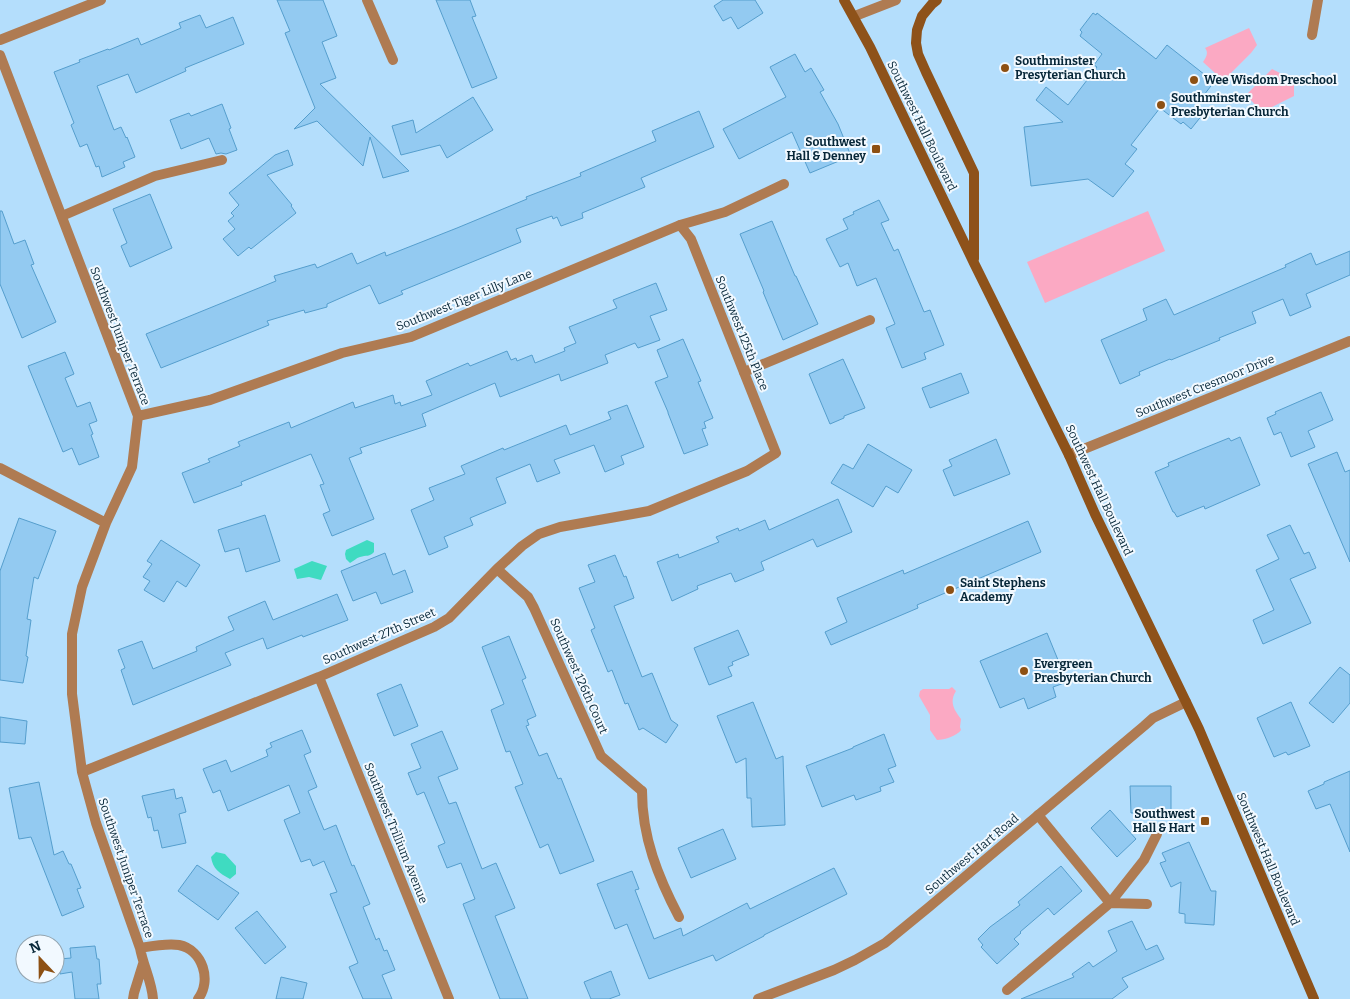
<svg xmlns="http://www.w3.org/2000/svg" width="1350" height="999" font-family="Bitter,serif">
<style>
.green{fill:#fba9c3}
.water{fill:#3fdbc1}
.building{fill:#93caf1;stroke:#559ecd}
.lines{fill:none;stroke-linecap:round;stroke-linejoin:round}
.service{stroke:#af7b52;stroke-width:10}
.minor{stroke:#af7b52;stroke-width:10}
.tertiary{stroke:#af7b52;stroke-width:10}
.secondary{stroke:#8e521a;stroke-width:10}
.poi-dot{fill:#8d5013;stroke:#f2f9ff;stroke-width:2}
.labels{text-anchor:middle;dominant-baseline:central;stroke-width:4;stroke-linejoin:round;paint-order:stroke}
.poi-label{font-size:12px;font-weight:bold;fill:#072739;stroke:#f2f9ff;text-anchor:start}
.street-label{font-size:12px;fill:#072739;stroke:#f2f9ff}
</style>
<rect width="100%" height="100%" fill="#b4defc"/>
<path class="green" d="M1249,28L1257,45L1251,53L1228,76L1224,78L1215,73L1203,62C1206,57 1209,53 1205,48Z
M1272,69L1294,80V96L1262,112L1246,95Z
M1148,211L1165,251L1045,303L1027,262Z
M952,687L956,691C949,702 954,710 961,719L960,727L961,730C957,736 944,740 937,740L930,730V715L919,696L920,691L923,689H949Z"/>
<path class="water" d="M367,540L374,543V552C370,557 366,555 360,557C356,558 354,561 350,563L346,559L345,554L346,550Z
M312,561L327,566L321,580L309,577L297,579L294,569Z
M216,852L225,854L236,866V874L230,879C219,873 213,869 211,857Z"/>
<path class="building" d="M277,0H323L337,36L322,42L336,78L320,84L409,171L383,178L370,137L363,166L317,121L294,129L315,108L285,33L290,31Z
M436,0H470L476,16L472,17L497,78L472,88Z
M723,0H755L763,13L738,29L731,17L723,21L714,6Z
M1093,13L1096,15L1097,13L1156,59L1167,45L1214,82L1194,108L1203,114L1191,129L1183,122L1181,124L1160,108L1131,145L1137,149L1125,164L1134,171L1113,197L1088,179L1031,186L1024,127L1063,122L1036,100L1046,87L1068,105L1097,67L1094,65L1102,54L1080,36L1082,32L1080,30Z
M200,15L206,28L233,17L244,44L185,68L186,71L136,93L128,74L97,86L114,130L121,127L126,138L127,137L135,157L123,162L125,167L102,177L99,166L96,167L87,144L80,147L71,125L74,123L54,72L80,62L79,60L108,49L109,50L138,38L141,45L181,28L179,23Z
M795,54L805,72L811,68L824,90L820,92L838,124L851,156L810,173L792,132L739,159L723,129L786,97L770,67Z
M473,97L493,130L447,158L440,145L401,155L392,126L413,120L416,133Z
M222,104L231,128L229,129L237,150L226,154L221,153L216,154L209,138L181,149L170,120L189,113L191,116Z
M699,111L714,147L641,178L645,187L582,213L583,218L561,226L557,217L553,219L552,216L516,229L521,242L401,291L403,294L379,304L370,285L327,304V307L305,313L304,310L267,321L269,325L161,368L146,334L276,281L274,276L315,264L317,268L352,253L357,264L385,252L386,256L457,228L527,199L526,197L581,176L580,173L656,141L652,131Z
M288,150L293,165L267,175L292,205L291,206L296,213L251,249L249,247L238,256L223,239L235,229L228,221L234,216L231,213L239,205L229,193L275,155Z
M150,194L172,248L130,267L121,246L127,243L113,209Z
M879,200L889,220L881,223L894,251L898,249L924,312L930,310L944,345L924,353L926,359L902,368L886,328L895,324L876,278L857,286L848,263L840,267L826,239L848,229L843,219L854,214L853,212Z
M0,211H2L14,244L25,240L34,264L31,265L56,322L22,338L0,284Z
M772,221L795,276H796L818,324L783,340L763,292L764,291L740,234Z
M1350,251V275L1306,294L1311,307L1290,316L1283,299L1252,312L1256,323L1219,338L1220,340L1171,360L1170,359L1139,372L1140,375L1120,384L1101,340L1147,320L1143,309L1166,299L1174,315L1286,267L1285,265L1311,253L1316,265Z
M656,283L667,310L650,316L660,340L638,348L635,343L605,355L608,363L561,381L559,374L500,397L495,383L422,414L426,426L360,448L362,453L349,458L374,519L332,536L323,514L330,511L320,485L324,484L311,454L241,482L242,485L194,503L182,473L210,462L208,459L240,446L238,442L289,422L291,428L353,402L355,408L393,395L395,404L400,402L401,406L432,395L426,381L468,363L470,366L507,351L511,360L516,358L517,361L532,355L535,363L565,351L564,348L576,343L569,327L617,308L613,300Z
M683,339L701,381L698,382L713,418L704,422L706,428L702,429L708,445L684,454L668,413V412L655,382L668,377L657,350Z
M65,352L74,374L65,378L77,407L90,402L97,421L89,424L93,434L91,435L99,457L79,465L72,448L63,452L28,366Z
M843,359L865,408L844,416V418L830,424L809,374Z
M961,373L969,393L930,408L922,388Z
M1321,392L1333,420L1308,431L1315,447L1291,457L1281,432L1274,435L1267,418L1276,414L1275,412Z
M627,405L644,447L621,456L624,464L605,472L594,445L554,460L560,473L537,482L530,464L496,478L506,503L470,518L473,525L444,537L448,547L429,555L411,510L434,500L429,488L465,474L461,466L503,448L504,450L566,425L570,435L611,419L608,412Z
M1240,437L1260,485L1205,509L1204,506L1177,517L1174,512H1173L1155,472L1169,466L1168,463L1187,455L1229,438L1231,441Z
M996,439L1010,474L954,496L943,470L952,466L949,460Z
M868,444L912,470L898,493L886,486L873,507L831,483L843,464L853,469Z
M1337,452L1345,472L1350,470V562L1308,464Z
M838,499L852,532L817,547L813,539L761,562L764,570L735,582L731,573L697,586L698,589L672,601L657,562L678,554L679,558L719,542L716,537L738,528L739,531L765,520L769,530Z
M265,515L280,561L246,572L239,548L225,552L218,530Z
M19,518L56,531L38,579L34,577L27,619L31,620L26,656L28,657L23,683L0,680V571Z
M1028,521L1041,552L917,605L918,608L831,645L825,632L847,622L837,598L903,570L904,574Z
M1290,525L1304,554L1309,552L1316,568L1290,579L1311,623L1263,644L1253,620L1274,610L1256,570L1279,559L1267,535Z
M161,540L200,565L186,587L177,581L164,602L144,590L150,581L143,577L152,564L147,561Z
M385,553L393,575L405,570L413,592L381,604L376,592L353,601L341,571Z
M615,555L624,577L626,576L634,598L614,606L642,677L652,673L671,720L678,725L666,743L643,728L639,730L628,703L625,704L612,670L608,672L591,630L595,628L579,588L595,582L588,565Z
M337,594L348,620L303,637L302,635L267,649L263,638L225,653L231,665L133,705L121,670L125,668L118,650L142,641L153,669L197,651L196,647L234,630L228,617L265,601L273,620Z
M738,630L749,655L732,662L733,665L728,667L732,676L709,685L694,648Z
M1047,633L1067,682L1053,687L1056,697L1028,709L1024,698L1000,708L980,661Z
M509,636L526,678L522,680L536,716L527,720L529,725L526,726L539,756L547,753L558,779L561,778L594,861L560,874L548,844L540,848L515,787L523,784L510,751L506,752L491,710L504,704L482,647Z
M1340,667L1350,675V703L1333,723L1309,703Z
M401,684L418,726L394,736L377,694Z
M753,702L776,759L783,756L785,825L752,827L751,798H747L746,758L736,763L717,716Z
M1291,702L1310,746L1288,755L1286,752L1274,757L1257,718Z
M0,717L27,721L25,744L0,742Z
M302,730L311,752L304,755L317,787L308,791L324,830L336,825L352,866L354,865L370,904L363,907L376,940L379,938L384,951L387,950L395,970L382,975L392,999H363L349,967L358,963L330,894L337,892L324,861L313,866L310,859L301,862L284,820L300,813L289,785L228,811L220,790L213,793L203,769L226,760L231,772L268,756L266,750L272,747L270,743Z
M442,731L458,769L438,777L449,804L456,802L482,869L496,863L515,908L495,916L528,999H500L463,904L475,899L461,863L447,868L438,846L445,843L424,792L417,795L408,773L421,768L411,744Z
M884,734L896,766L888,769L894,782L880,787L881,791L856,800L854,795L822,807L806,766L853,748V747Z
M1350,771V852L1330,804L1316,809L1308,791L1324,784V782Z
M39,782L54,855L63,851L69,864H71L81,888L77,889L84,907L62,916L31,837L19,839L9,788Z
M1130,786H1171V812L1131,813Z
M174,789L176,799L182,797L186,812L179,814L186,843L162,848L158,830L154,831L151,817L148,818L142,796Z
M1110,810L1136,839L1117,857L1091,828Z
M723,829L736,859L691,878L678,848Z
M1189,842L1211,891H1216L1214,925L1185,923V914L1179,913L1181,882L1171,887L1160,863L1166,861L1162,853Z
M197,865L239,893L218,920L178,891Z
M1061,866L1082,891L1054,915L1048,908L1020,932L1021,933L1014,939L1019,944L997,964L981,947L983,945L978,939L990,927L1020,905L1018,902Z
M834,868L847,894L764,935V936L716,961L713,955L649,979L627,924L615,929L597,884L632,871L639,889L635,890L654,939L681,928L683,936L747,903L750,909Z
M257,911L286,947L265,964L235,928Z
M1132,921L1146,950L1157,945L1164,959L1122,978L1128,987L1112,999H1021L1074,977L1072,974L1089,962L1093,967L1117,951L1108,931Z
M95,946L97,959H99L101,984H97L99,999H75L72,972L60,974L59,959L71,958L70,948Z
M611,971L620,995L609,999H591L584,982Z
M281,977L307,983L303,999H276Z"/>
<g class="lines">
<path class="service" d="M62,216L155,176L222,160
M680,225L725,212L784,184
M744,372L870,320
M642,791C642,837 658,877 679,917
M1038,815L1110,903L1147,904
M1007,990L1110,903L1144,860L1157,834"/>
<path class="minor" d="M367,0L393,60
M1312,35L1318,0
M0,40L101,0
M0,55L138,416L132,467L106,523L82,587L72,634V694L82,772L96,823L140,948C143,965 152,982 153,999
M1069,455L1350,341
M0,468L106,523
M497,569L528,597L534,608L601,756L642,791
M319,677L449,999
M82,772L319,677L434,627L449,618L497,569L522,546L539,534L560,527L649,511L747,471L776,453L691,239L680,225L411,337L342,353L210,400L138,416
M140,948C152,946 167,943 179,945C203,950 212,981 198,999
M133,999L134,993L143,964"/>
<path class="tertiary" d="M855,16L896,0
M758,999L834,970L855,960L885,943L929,907L1144,726L1153,718L1186,702"/>
<path class="secondary" d="M844,0L870,47L974,263L1069,455L1095,514L1186,702L1199,729L1314,999
M937,0L932,4L922,16L917,30L916,43L918,54L926,72L974,173V259"/>
</g>
<g class="poi-dot">
<circle cx="1005" cy="68" r="5"/>
<circle cx="1194" cy="80" r="5"/>
<circle cx="1161" cy="105" r="5"/>
<rect x="871" y="144" width="10" height="10" rx="2.5"/>
<circle cx="950" cy="590" r="5"/>
<circle cx="1024" cy="671" r="5"/>
<rect x="1200" y="816" width="10" height="10" rx="2.5"/>
</g>
<g class="labels">
<g class="poi-label">
<text x="1015" y="61">Southminster<tspan x="1015" dy="14">Presyterian Church</tspan></text>
<text x="1204" y="80">Wee Wisdom Preschool</text>
<text x="1171" y="98">Southminster<tspan x="1171" dy="14">Presbyterian Church</tspan></text>
<text x="866" y="142" text-anchor="end">Southwest<tspan x="866" dy="14">Hall &amp; Denney</tspan></text>
<text x="960" y="583">Saint Stephens<tspan x="960" dy="14">Academy</tspan></text>
<text x="1034" y="664">Evergreen<tspan x="1034" dy="14">Presbyterian Church</tspan></text>
<text x="1195" y="814" text-anchor="end">Southwest<tspan x="1195" dy="14">Hall &amp; Hart</tspan></text>
</g>
<g class="street-label">
<text transform="translate(922 126) rotate(64)">Southwest Hall Boulevard</text>
<text transform="translate(464 300) rotate(-22)">Southwest Tiger Lilly Lane</text>
<text transform="translate(742 333) rotate(68)">Southwest 125th Place</text>
<text transform="translate(120 336) rotate(69)">Southwest Juniper Terrace</text>
<text transform="translate(1205 386) rotate(-22)">Southwest Cresmoor Drive</text>
<text transform="translate(1099 490) rotate(65)">Southwest Hall Boulevard</text>
<text transform="translate(379 636) rotate(-24)">Southwest 27th Street</text>
<text transform="translate(579 676) rotate(66)">Southwest 126th Court</text>
<text transform="translate(396 833) rotate(68)">Southwest Trillium Avenue</text>
<text transform="translate(972 854) rotate(-40)">Southwest Hart Road</text>
<text transform="translate(1268 859) rotate(67)">Southwest Hall Boulevard</text>
<text transform="translate(126 868) rotate(71)">Southwest Juniper Terrace</text>
</g>
</g>
<g transform="translate(40 959) rotate(338)"><circle r="24" fill="#f2f9ff" stroke="#94a5b0"/>
<path d="M0-4L9 19L0 12L-9 19Z" fill="#8d5013"/>
<text y="-8" font-size="14" font-weight="bold" text-anchor="middle" fill="#072739">N</text>
</g>
</svg>
